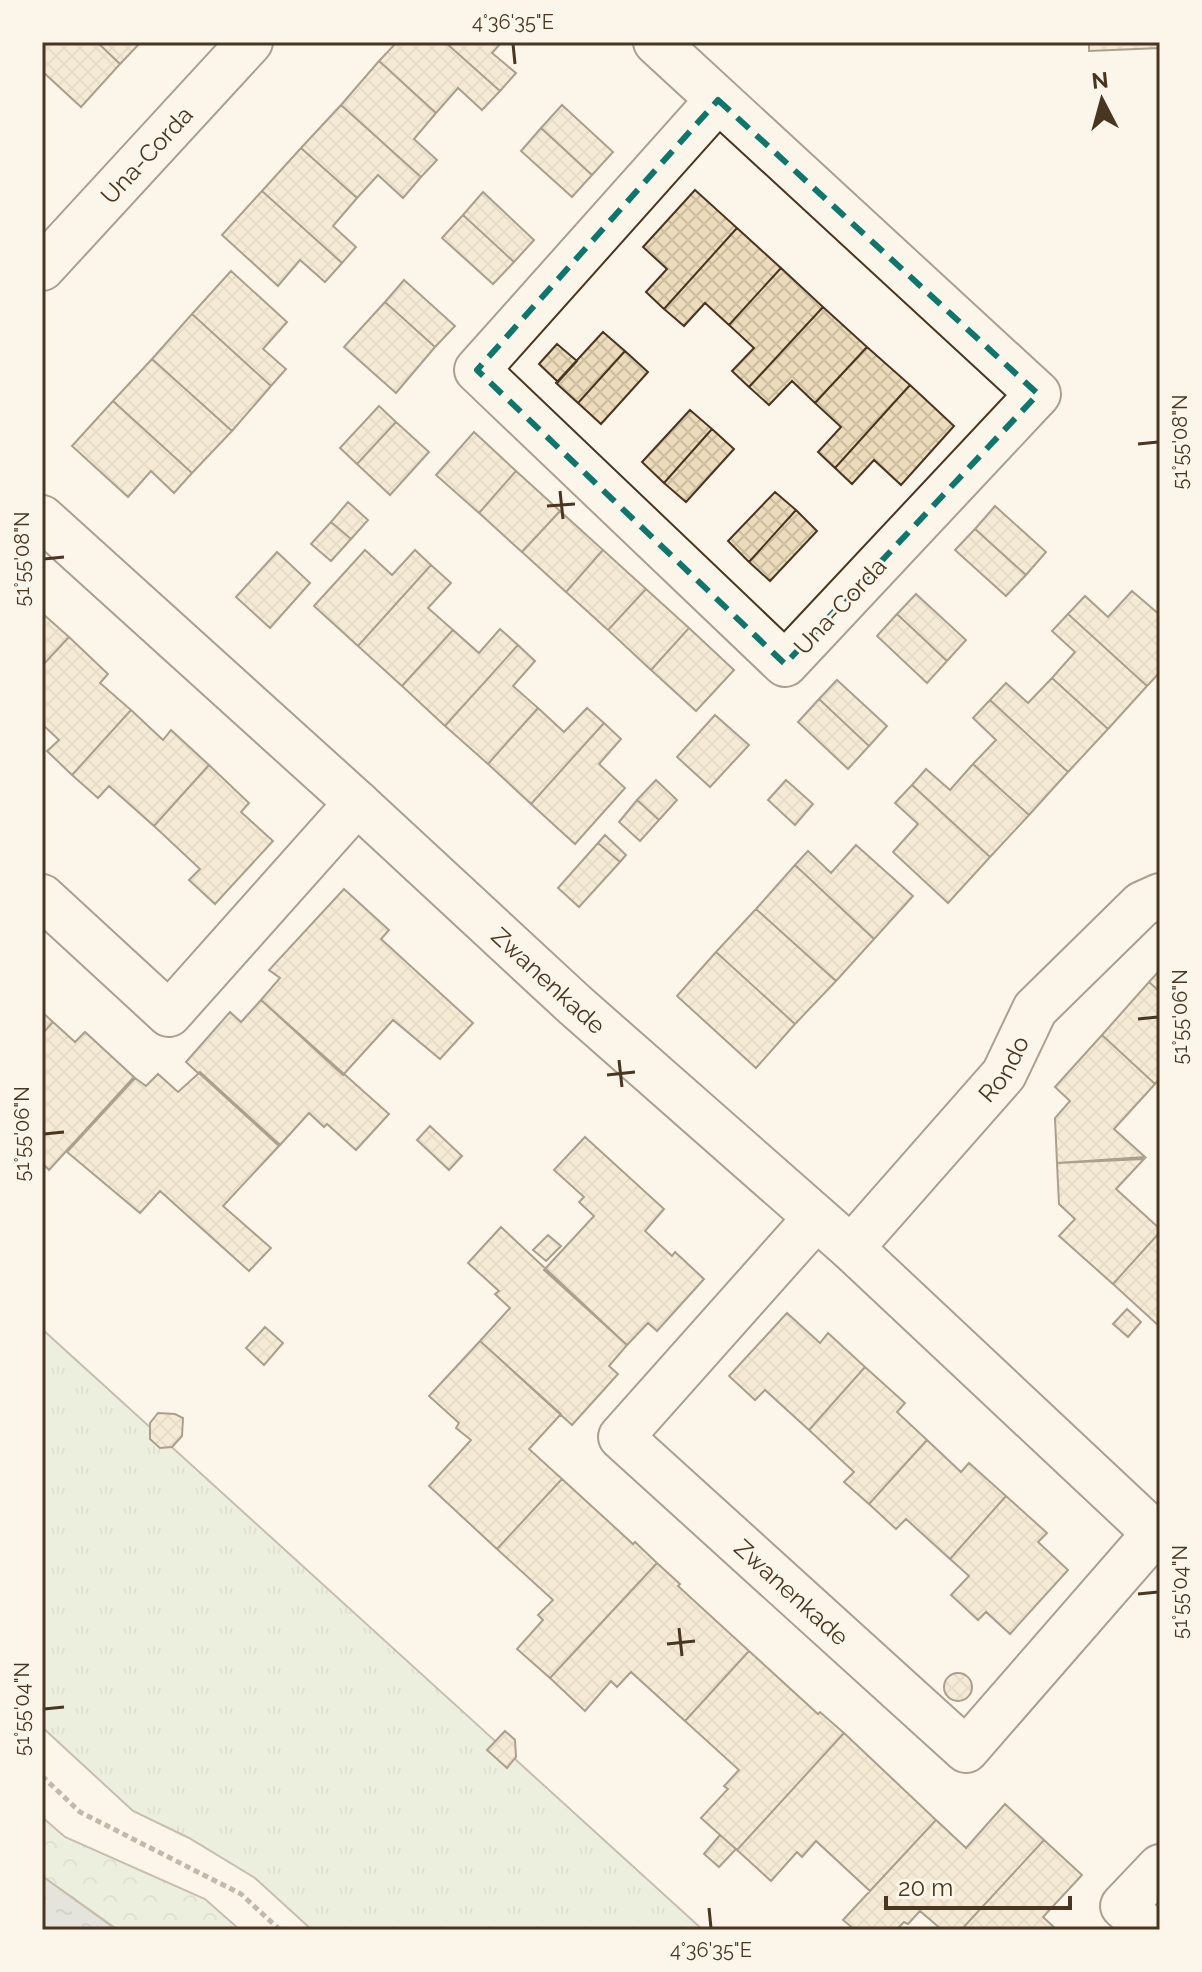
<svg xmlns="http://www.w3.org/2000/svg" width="1202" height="1972" font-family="Raleway,sans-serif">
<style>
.grass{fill:url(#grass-tufts);stroke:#887966;stroke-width:2}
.forest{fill:url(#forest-crowns);stroke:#887966;stroke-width:2}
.water{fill:url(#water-ripples);stroke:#887966;stroke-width:2}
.building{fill:url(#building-cross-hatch);stroke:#4a3520;stroke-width:2}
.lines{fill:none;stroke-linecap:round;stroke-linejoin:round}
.street-casing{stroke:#4a3520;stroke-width:48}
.path{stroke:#7f6f5c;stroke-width:5;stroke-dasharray:6 4;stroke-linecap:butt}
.street{stroke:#fbf6e9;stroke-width:44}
.marked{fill:none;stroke:#0f766e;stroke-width:6;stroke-dasharray:16 10;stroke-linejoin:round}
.ticks{fill:none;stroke:#4a3520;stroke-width:3}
.labels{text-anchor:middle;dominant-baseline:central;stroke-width:6;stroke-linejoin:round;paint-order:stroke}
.street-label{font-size:24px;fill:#4a3520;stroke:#fbf6e9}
.neatline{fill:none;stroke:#4a3520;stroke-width:3}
.ticks-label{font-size:20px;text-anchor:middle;fill:#4a3520}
</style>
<defs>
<pattern id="grass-tufts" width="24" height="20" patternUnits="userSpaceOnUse" patternTransform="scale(2)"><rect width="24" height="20" fill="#dce7d0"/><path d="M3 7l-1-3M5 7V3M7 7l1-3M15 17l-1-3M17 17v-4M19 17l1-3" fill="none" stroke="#bec7b2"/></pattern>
<pattern id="forest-crowns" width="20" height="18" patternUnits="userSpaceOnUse" patternTransform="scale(2)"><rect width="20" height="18" fill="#dce7d0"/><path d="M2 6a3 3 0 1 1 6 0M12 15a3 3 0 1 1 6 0" fill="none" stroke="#bec7b2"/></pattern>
<pattern id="water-ripples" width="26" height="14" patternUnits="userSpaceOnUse" patternTransform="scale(2)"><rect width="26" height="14" fill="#c9cecd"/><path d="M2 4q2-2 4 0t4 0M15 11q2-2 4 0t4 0" fill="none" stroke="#a5a8a6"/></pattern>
<pattern id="building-cross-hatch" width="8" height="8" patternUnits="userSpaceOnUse" patternTransform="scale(2)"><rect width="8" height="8" fill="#ecdcbc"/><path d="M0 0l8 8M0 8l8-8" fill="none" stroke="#ccbda1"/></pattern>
</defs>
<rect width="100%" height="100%" fill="#fbf6e9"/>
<path class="grass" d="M42,1329L703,1930H312L255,1878L189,1838L133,1811L42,1727Z"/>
<path class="forest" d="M42,1817L65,1837L205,1899L240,1930H118L42,1876Z"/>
<path class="water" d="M42,1876L117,1930H42Z"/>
<path class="building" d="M42,42H97L120,64L81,107L42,71Z
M97,42H141L120,64Z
M397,42H445L500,91L482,110L458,88L436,113L379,61Z
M445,42H502L492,53L516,73L500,91Z
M1089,42H1160V48L1089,51Z
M379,61L436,113L414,139L437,160L421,177L341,105Z
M341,105L421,177L403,198L378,175L357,198L301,148Z
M562,105L613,152L592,175L541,128Z
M541,128L592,175L572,197L521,151Z
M301,148L357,198L333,226L356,247L342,263L262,191Z
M695,190L737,228L664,309L646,292L667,269L643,247Z
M262,191L342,263L325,282L300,260L278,286L222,235Z
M483,192L534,240L514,262L463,215Z
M463,215L514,262L493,284L442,238Z
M737,228L781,268L729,325L705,303L684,326L664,309Z
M781,268L823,307L749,387L732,371L754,348L729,325Z
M231,271L287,322L263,349L286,369L271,386L192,314Z
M404,280L455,326L435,347L385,302Z
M385,302L435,347L396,393L344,347Z
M823,307L867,347L815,403L792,381L769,405L749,387Z
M192,314L271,386L232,431L152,359Z
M603,332L625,351L578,403L556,383Z
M557,344L577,361L558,382L539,364Z
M867,347L910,385L835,468L818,452L841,427L815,403Z
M625,351L648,372L601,424L578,403Z
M152,359L232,431L192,473L113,401Z
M910,385L954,426L901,485L874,460L852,484L835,468Z
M113,401L192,473L174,493L151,471L128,497L72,446Z
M379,406L396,422L357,464L340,448Z
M690,410L712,429L664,483L642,462Z
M396,422L429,452L390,495L357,464Z
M712,429L734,449L686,502L664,483Z
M474,432L516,471L479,513L436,475Z
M516,471L560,511L522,552L479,513Z
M775,492L796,510L749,562L728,541Z
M348,502L368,520L351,539L331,522Z
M995,506L1046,552L1026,575L975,529Z
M796,510L817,531L770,581L749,562Z
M560,511L603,550L566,592L522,552Z
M331,522L351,539L331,561L311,544Z
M975,529L1026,575L1006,596L955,550Z
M365,550L392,575L415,550L431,565L358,646L314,606Z
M603,550L646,589L608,630L566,592Z
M277,552L310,583L270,628L236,597Z
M431,565L451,583L428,608L453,630L402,686L358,646Z
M646,589L689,628L651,670L608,630Z
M1132,591L1160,615V672L1147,686L1068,614L1085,596L1108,617Z
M916,594L966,640L947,661L897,614Z
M42,613L69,637L42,666Z
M897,614L947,661L927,683L877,636Z
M1068,614L1147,686L1108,729L1052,678L1075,652L1052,631Z
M689,628L734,670L696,711L651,670Z
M500,629L518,645L445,726L402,686L453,630L479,653Z
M69,637L108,674L100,683L131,710L72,775L47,751L59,740L42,724V666Z
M518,645L535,661L513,686L538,708L488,764L445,726Z
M1052,678L1108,729L1068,772L990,700L1006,683L1028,703Z
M837,680L887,726L869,746L819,699Z
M819,699L869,746L848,769L798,722Z
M990,700L1068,772L1029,815L973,764L996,740L973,718Z
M538,708L564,732L587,708L604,723L531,804L488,764Z
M131,710L163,740L171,730L209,765L154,826L109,786L98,798L72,775Z
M715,715L749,745L710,787L677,757Z
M604,723L621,739L599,764L625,788L575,844L531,804Z
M973,764L1029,815L990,857L912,785L926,769L950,790Z
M209,765L249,803L241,812L273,841L215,904L189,880L200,869L154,826Z
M656,780L677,800L659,820L637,800Z
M786,780L813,804L795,825L768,800Z
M912,785L990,857L948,903L893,852L918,824L895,803Z
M637,800L659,820L640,841L619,822Z
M605,835L626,855L620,862L598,843Z
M598,843L620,862L579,907L558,888Z
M856,845L913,896L874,939L795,865L808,851L831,873Z
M795,865L874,939L836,981L756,909Z
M344,889L389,930L381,939L473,1023L440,1059L393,1020L343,1075L261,1000L280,978L269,970Z
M756,909L836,981L795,1024L716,952Z
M716,952L795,1024L756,1068L677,996Z
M1160,970V992L1149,982Z
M1149,982L1160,992V1078L1155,1084L1102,1035Z
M261,1000L389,1114L356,1150L327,1124L324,1127L309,1113L280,1145L200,1072L198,1073L186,1062L230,1012L241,1022Z
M42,1012L53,1022L42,1034Z
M53,1022L75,1042L85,1032L134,1077L49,1170L42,1163V1034Z
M1102,1035L1155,1084L1114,1129L1145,1157L1057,1163L1055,1118L1070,1101L1055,1087Z
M199,1073L279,1146L223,1206L271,1248L249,1271L160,1191L140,1213L67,1152L135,1078L146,1086L158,1074L178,1092Z
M430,1126L462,1156L449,1170L417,1140Z
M585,1137L664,1209L645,1231L672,1256L675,1252L704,1279L657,1331L648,1323L627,1345L544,1270L594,1216L579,1202L584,1197L554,1170Z
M1144,1159L1116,1189L1160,1229V1232L1113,1284L1059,1236L1075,1219L1059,1204L1057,1163Z
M501,1227L627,1345L609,1366L618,1374L572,1425L480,1341L510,1308L495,1294L499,1291L468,1263Z
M1160,1232V1327L1113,1284Z
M548,1235L561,1246L546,1261L533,1250Z
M1127,1309L1141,1322L1128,1337L1113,1324Z
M787,1313L820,1343L828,1333L865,1367L809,1430L765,1390L755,1400L729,1376Z
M265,1327L283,1343L264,1365L246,1348Z
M480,1341L561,1414L529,1449L562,1479L497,1549L429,1486L471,1440L456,1428L459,1423L429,1396Z
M865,1367L905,1403L897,1412L927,1440L869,1504L844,1482L854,1472L809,1430Z
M158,1413L175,1414L183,1418L182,1436L172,1447L160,1448L150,1439V1423Z
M927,1440L961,1472L969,1463L1006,1496L950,1559L906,1519L896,1529L869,1504Z
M562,1479L633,1544L635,1542L657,1563L550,1678L517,1649L543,1620L538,1615L553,1600L497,1549Z
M1006,1496L1047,1533L1038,1542L1068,1570L1010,1634L986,1612L978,1620L951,1595L969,1576L950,1559Z
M657,1563L680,1584L678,1586L749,1651L685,1721L631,1672L617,1687L611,1681L585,1711L550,1678Z
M749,1651L818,1714L820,1712L844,1733L737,1850L701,1818L728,1789L724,1786L739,1770L685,1721Z
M944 1687a14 14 0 1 1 28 0a14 14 0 1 1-28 0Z
M505,1731L515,1740L516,1757L507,1768L487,1750Z
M844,1733L936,1820L870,1891L816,1841L802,1857L797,1852L771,1881L737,1850Z
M1005,1804L1044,1840L961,1930H942L920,1911L908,1924L904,1922L896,1930H855L843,1920L936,1820L966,1848Z
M720,1835L736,1849L719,1867L704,1854Z
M1044,1840L1082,1875L1043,1917L1057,1930H961Z"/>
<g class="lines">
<g class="street-casing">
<g id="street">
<path d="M656,42L1038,394L785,664L477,370L718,100"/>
<path id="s1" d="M42,268L250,42"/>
<path id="s2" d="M42,518L357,803L575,1005L851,1248L1160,1538"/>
<path d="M42,897L169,1014L357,803"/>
<path id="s3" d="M816,1218L621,1437L966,1750L1155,1533"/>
<path id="s4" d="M851,1248L1004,1074L1035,1009L1142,904L1160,896"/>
<path d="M1150,1930L1123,1906L1160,1867"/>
</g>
</g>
<path class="path" d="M42,1776L80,1812L241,1894L280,1930"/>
<use href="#street" class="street"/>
</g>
<path d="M0 0H1202V1972H0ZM718,100L1038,394L785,664L477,370Z" fill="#fbf6e9" fill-opacity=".55" fill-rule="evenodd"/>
<path class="marked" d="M718,100L1038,394L785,664L477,370Z"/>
<path class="ticks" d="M513,44L515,64M1138,444L1158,442M560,491L563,519M547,506L575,504M44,559L64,557M1138,1019L1158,1017M619,1060L622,1087M607,1075L635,1072M44,1134L64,1132M1138,1594L1158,1592M679,1628L682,1656M667,1644L695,1641M44,1709L64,1707M709,1908L711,1928"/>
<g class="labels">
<g class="street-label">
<text stroke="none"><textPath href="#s1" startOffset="154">Una-Corda</textPath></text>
<text transform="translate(840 606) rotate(-47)">Una-Corda</text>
<text stroke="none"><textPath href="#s2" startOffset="686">Zwanenkade</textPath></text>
<text stroke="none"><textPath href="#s4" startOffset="236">Rondo</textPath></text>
<text stroke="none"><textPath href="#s3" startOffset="524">Zwanenkade</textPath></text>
</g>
</g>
<rect width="1202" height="1972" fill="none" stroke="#fbf6e9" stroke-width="88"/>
<g transform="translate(1102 100) rotate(354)" stroke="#fbf6e9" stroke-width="6" paint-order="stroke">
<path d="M0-6L14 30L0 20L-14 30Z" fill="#4a3520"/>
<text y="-12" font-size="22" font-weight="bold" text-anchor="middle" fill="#4a3520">N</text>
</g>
<path d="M886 1896v12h184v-12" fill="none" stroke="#4a3520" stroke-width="4"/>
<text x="898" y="1896" font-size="24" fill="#4a3520" stroke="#fbf6e9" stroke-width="6" paint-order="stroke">20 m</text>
<rect x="44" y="44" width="1114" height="1884" class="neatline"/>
<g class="ticks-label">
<text x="513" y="29">4°36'35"E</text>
<text transform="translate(1180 442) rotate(-90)" y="7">51°55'08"N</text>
<text transform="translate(22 559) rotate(-90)" y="7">51°55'08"N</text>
<text transform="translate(1180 1017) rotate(-90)" y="7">51°55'06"N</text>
<text transform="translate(22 1134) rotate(-90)" y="7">51°55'06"N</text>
<text transform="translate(1180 1592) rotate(-90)" y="7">51°55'04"N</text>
<text transform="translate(22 1709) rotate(-90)" y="7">51°55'04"N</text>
<text x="711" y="1957">4°36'35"E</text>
</g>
</svg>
